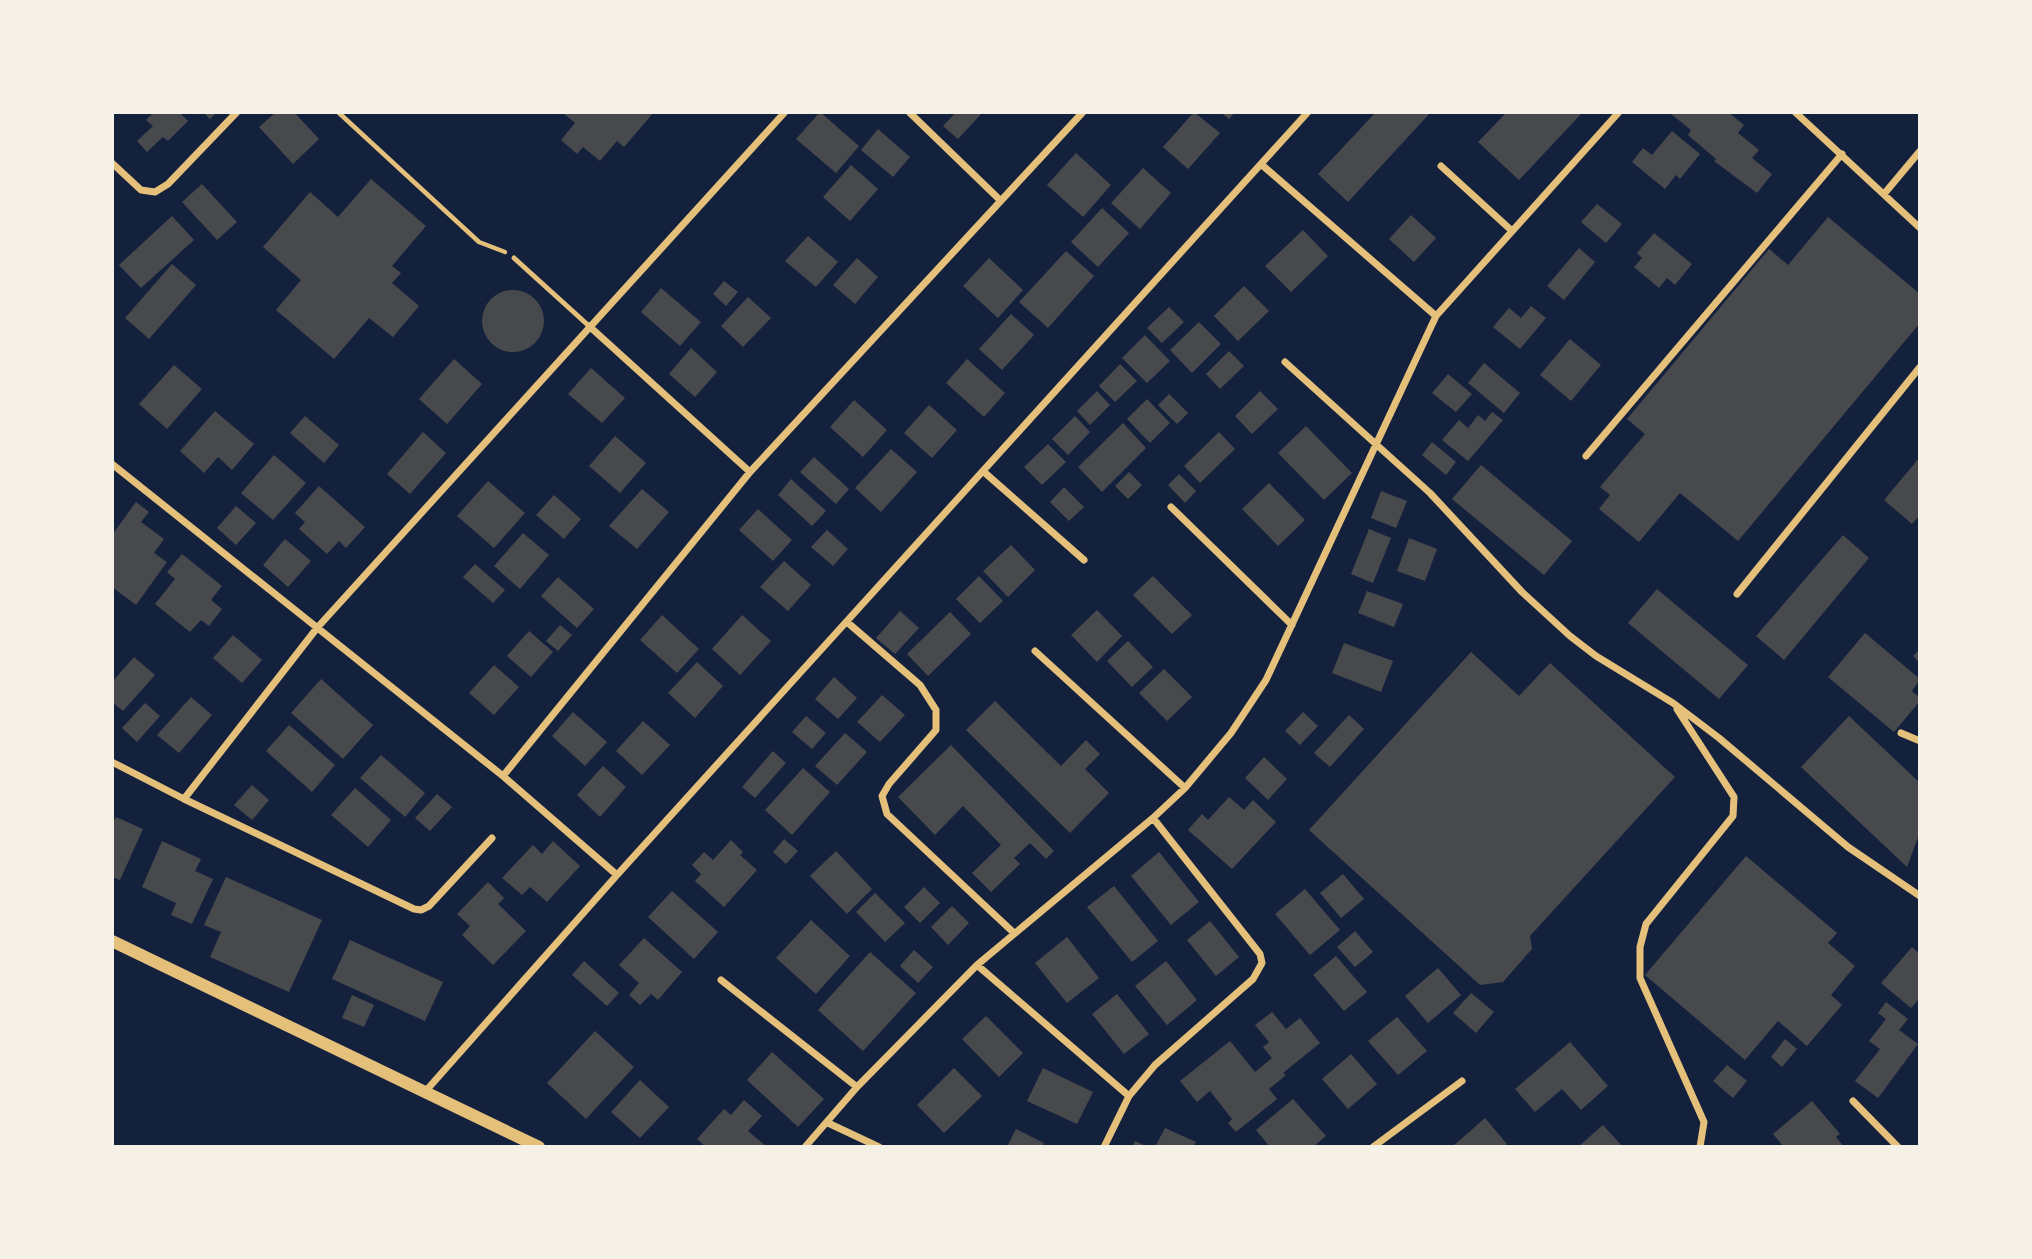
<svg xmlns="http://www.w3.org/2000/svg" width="2032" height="1259" font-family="Arial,sans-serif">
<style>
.building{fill:#48494c}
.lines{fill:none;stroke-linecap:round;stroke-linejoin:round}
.path{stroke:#e5c07b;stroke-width:4.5}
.service{stroke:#e5c07b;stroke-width:5}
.minor{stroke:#e5c07b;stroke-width:7}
.tertiary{stroke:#e5c07b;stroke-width:12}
</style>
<rect width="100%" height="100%" fill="#14213d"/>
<path class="building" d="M154,112H179L188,121L168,141L163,137L147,152L137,141L153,126L146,120Z
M203,112H217L210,119Z
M276,112H294L319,139L293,164L259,127Z
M562,112H654L624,147L617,141L600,161L583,147L577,154L561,140L575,123Z
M820,112L859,146L836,173L796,139Z
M956,112H983L958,139L943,126Z
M1194,112L1220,133L1188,169L1163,147Z
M1220,112H1235L1229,119Z
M1376,112H1431L1348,202L1318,174Z
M1507,112H1583L1519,180L1478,142Z
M1672,112H1728L1744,125L1738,133L1759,150L1752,158L1772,174L1757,193L1714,161L1716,159L1688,135L1691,130L1671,114Z
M878,129L910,157L893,177L861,150Z
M1672,131L1700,154L1680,179L1676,175L1665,189L1632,162L1643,148L1652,155Z
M1076,153L1111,185L1083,217L1047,185Z
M851,165L878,189L850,221L823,197Z
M1143,168L1171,193L1140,229L1111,203Z
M371,179L426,226L392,266L401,273L392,283L419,306L393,337L369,318L334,359L276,310L301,280L263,247L310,192L338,217Z
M202,184L237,222L217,240L182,202Z
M1597,204L1622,224L1606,243L1581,222Z
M1102,208L1129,233L1098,267L1071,242Z
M1411,215L1436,238L1414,262L1389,239Z
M172,216L194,240L141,288L119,265Z
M1828,217L1920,294V323L1738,541L1680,493L1639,542L1599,509L1610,495L1600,487L1645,434L1627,419L1769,249L1788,265Z
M1303,230L1328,256L1291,292L1265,266Z
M1654,233L1692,264L1675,285L1667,278L1659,288L1634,267L1642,258L1637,253Z
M808,236L838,262L816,287L785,261Z
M1579,248L1595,262L1564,300L1547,286Z
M1066,251L1094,276L1048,328L1019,302Z
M857,258L878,277L855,304L833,285Z
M989,258L1023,290L998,318L963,286Z
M172,264L196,285L149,339L125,318Z
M724,281L738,292L726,306L713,294Z
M1244,286L1269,311L1238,341L1214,316Z
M661,288L701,322L680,346L641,312Z
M482 321a31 31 0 1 1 62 0a31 31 0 1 1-62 0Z
M748,297L771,318L743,347L721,326Z
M1531,306L1546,318L1520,349L1493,327L1509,308L1521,318Z
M1169,307L1184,322L1162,343L1147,328Z
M1011,314L1034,335L1002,370L979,349Z
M1199,322L1221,344L1192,373L1170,350Z
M1145,335L1170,361L1147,383L1122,358Z
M1570,339L1601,365L1571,401L1540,375Z
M691,348L717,372L695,397L669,374Z
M1229,351L1244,366L1220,389L1206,374Z
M454,359L482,384L447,424L419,399Z
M967,359L1005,393L984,417L946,383Z
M1484,363L1520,393L1504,413L1468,383Z
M1120,364L1137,381L1115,402L1099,386Z
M174,365L202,389L167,429L139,404Z
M591,368L625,398L602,423L568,394Z
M1448,374L1472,394L1456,412L1432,393Z
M1097,391L1110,405L1090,425L1077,411Z
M1260,391L1278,409L1252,434L1235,416Z
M1169,394L1188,413L1177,424L1158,405Z
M1147,399L1170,423L1150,443L1127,419Z
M854,400L887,430L863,457L830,427Z
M929,405L957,430L932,458L904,433Z
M215,411L254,444L232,470L218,457L204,473L180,451Z
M1492,412L1503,420L1468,461L1442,440L1459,420L1468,428L1478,415L1485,421Z
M305,416L339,445L324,463L290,433Z
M1075,416L1090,432L1068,455L1052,439Z
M1123,423L1146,448L1102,492L1078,467Z
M1306,426L1352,473L1324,500L1278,453Z
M423,432L446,453L410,494L387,474Z
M1219,432L1235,449L1200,483L1184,466Z
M615,436L646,463L620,493L589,466Z
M1432,442L1456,462L1446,475L1422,455Z
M1048,444L1066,462L1042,485L1024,467Z
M891,449L917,472L881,512L855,488Z
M274,455L306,483L273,520L241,493Z
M814,457L849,489L836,504L800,472Z
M1920,457V515L1912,524L1884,500Z
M1481,465L1572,541L1544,575L1452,499Z
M1129,472L1142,485L1128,499L1115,486Z
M1179,474L1196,491L1185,503L1168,485Z
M791,479L826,511L812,526L778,495Z
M488,481L525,513L494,548L457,516Z
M1269,483L1305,520L1278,546L1242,509Z
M319,486L365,527L346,548L339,541L327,554L299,529L305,522L295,513Z
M1064,487L1084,507L1069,521L1050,502Z
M642,489L669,512L637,549L609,526Z
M1381,491L1407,501L1396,528L1371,518Z
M554,495L581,519L564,539L536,515Z
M136,502L149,512L141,522L164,539L154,553L167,562L136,605L112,587V535Z
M236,506L256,523L236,545L217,528Z
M758,509L792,540L773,561L739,530Z
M1369,529L1391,538L1373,583L1351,574Z
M827,530L848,549L833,566L811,547Z
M523,533L549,555L520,589L494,566Z
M1843,535L1869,558L1784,660L1756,636Z
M1409,538L1437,549L1425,581L1397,571Z
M285,539L311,561L288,587L263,565Z
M1011,545L1035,570L1008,597L983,571Z
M182,554L222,586L211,600L222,609L209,626L201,620L190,632L155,604L175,579L167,572Z
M784,561L811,585L788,611L760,587Z
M475,564L505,590L493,603L463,577Z
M979,576L1003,601L980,623L956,599Z
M1153,576L1192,615L1172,634L1133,595Z
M558,577L594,609L577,628L541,596Z
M1657,589L1748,665L1719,699L1628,623Z
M1367,591L1403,604L1394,627L1358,613Z
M1097,610L1122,636L1097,662L1071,635Z
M900,611L919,628L895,654L876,638Z
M950,612L971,634L928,676L907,654Z
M662,615L699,649L677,673L640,640Z
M742,615L771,641L740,675L712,649Z
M560,625L572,635L558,651L546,641Z
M529,631L553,652L531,677L507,656Z
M1865,633L1920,679L1912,691L1920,698V701L1894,732L1828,677Z
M233,635L262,660L242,683L213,658Z
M1128,641L1153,667L1132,687L1107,661Z
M1344,643L1393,661L1381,692L1332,673Z
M1920,649V663L1913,656Z
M1471,652L1519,696L1550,663L1675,777L1530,936L1532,949L1503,982L1480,985L1309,830Z
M134,657L155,675L123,711L112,702V682Z
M697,662L723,686L695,718L668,693Z
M494,665L519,687L494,715L469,693Z
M1164,669L1192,697L1167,721L1139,693Z
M834,677L857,698L838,719L815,699Z
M321,679L373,725L343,759L291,713Z
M882,695L905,715L880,742L857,722Z
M191,697L212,715L179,753L157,735Z
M995,701L1061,766L1086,740L1100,754L1085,769L1109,793L1070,833L966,730Z
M145,703L160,716L137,742L122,728Z
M573,712L607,742L585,766L552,736Z
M1303,712L1318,726L1300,745L1285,731Z
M1349,715L1364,729L1330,767L1314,753Z
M806,716L826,733L812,749L792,732Z
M1849,716L1920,783V832L1907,867L1801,767Z
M643,721L670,745L642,775L616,751Z
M289,725L335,765L312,792L266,751Z
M845,733L867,752L837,785L815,766Z
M951,745L1054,851L1046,859L1030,843L1014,858L1020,864L991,892L972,873L1001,845L963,806L935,835L898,797Z
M773,751L786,763L755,798L742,787Z
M381,755L425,793L405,817L360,778Z
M1264,757L1287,779L1268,800L1245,778Z
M603,766L626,787L600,817L577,795Z
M803,768L830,792L792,835L765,810Z
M252,785L269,800L252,820L234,805Z
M355,788L391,820L368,847L331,815Z
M437,794L452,807L430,831L415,818Z
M1229,797L1244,810L1253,800L1276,822L1232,869L1188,830L1202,814L1208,820Z
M116,817L143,829L120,880L112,877V825Z
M784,839L798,851L786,864L773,852Z
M731,840L743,852L740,855L757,870L724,907L695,881L701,874L692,865L704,852L713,860Z
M162,841L201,859L195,871L213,879L192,924L171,915L176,903L142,887Z
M553,841L580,866L547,902L530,887L522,895L502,878L533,845L542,854Z
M836,851L872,889L847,914L810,876Z
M1159,852L1199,902L1171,925L1131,876Z
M1746,856L1837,933L1828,943L1855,966L1831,995L1842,1005L1807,1046L1778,1021L1745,1060L1645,975Z
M1343,874L1364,899L1341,918L1320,893Z
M226,877L322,920L289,992L210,957L221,932L204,925Z
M488,882L504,898L498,904L526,931L493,965L462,935L470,926L457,914Z
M1114,886L1158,941L1132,962L1087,907Z
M924,887L940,903L920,923L904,907Z
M1305,889L1340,930L1310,955L1275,914Z
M672,891L718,932L694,959L648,917Z
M875,893L905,923L885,942L856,912Z
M952,906L969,923L948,945L931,927Z
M811,920L850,956L816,994L776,958Z
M1210,921L1239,957L1216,976L1187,940Z
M1355,931L1373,952L1355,967L1337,947Z
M1067,937L1099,978L1067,1003L1035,963Z
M644,938L682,972L658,1000L651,994L640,1005L629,995L639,983L619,965Z
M350,940L443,982L425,1021L332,979Z
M1912,947L1920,954V1001L1918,1000L1911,1008L1881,983Z
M914,950L933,967L918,983L900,966Z
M870,952L916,993L863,1051L818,1010Z
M1336,956L1367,992L1344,1011L1313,975Z
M584,961L619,993L607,1006L572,975Z
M1166,961L1197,1000L1167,1025L1135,986Z
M1438,968L1461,995L1428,1023L1405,996Z
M1471,993L1494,1012L1476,1033L1453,1013Z
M1117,994L1149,1034L1124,1054L1092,1014Z
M352,995L374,1005L364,1027L342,1018Z
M1886,1002L1908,1019L1899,1030L1918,1044L1878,1098L1855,1081L1880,1049L1869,1041L1886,1019L1878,1013Z
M1272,1012L1286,1029L1300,1018L1320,1043L1283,1073L1286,1075L1269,1089L1277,1099L1236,1132L1228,1123L1232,1119L1210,1091L1197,1102L1180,1081L1230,1041L1255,1072L1272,1058L1263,1047L1269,1042L1255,1025Z
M986,1016L1023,1053L999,1077L962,1039Z
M1397,1017L1427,1051L1398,1075L1368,1041Z
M595,1031L634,1067L586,1119L547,1083Z
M1785,1039L1797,1049L1782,1067L1771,1057Z
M1570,1042L1608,1086L1581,1110L1562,1089L1535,1112L1515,1089Z
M772,1052L824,1099L798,1127L747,1080Z
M1351,1054L1377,1084L1348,1109L1322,1079Z
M1727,1065L1747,1081L1733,1098L1713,1081Z
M954,1068L982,1096L944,1133L917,1105Z
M1043,1068L1093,1092L1077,1124L1027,1101Z
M640,1080L669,1107L640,1138L611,1112Z
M1293,1099L1326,1136L1313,1147H1270L1256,1130Z
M744,1100L762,1116L748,1131L767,1147H706L697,1139L724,1109L731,1115Z
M1812,1101L1840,1134L1836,1137L1844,1147H1784L1773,1134Z
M1485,1118L1507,1144L1504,1147H1452Z
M1603,1125L1623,1147H1578Z
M1165,1128L1196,1142L1193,1147H1155Z
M1016,1129L1044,1143L1042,1147H1007Z
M1135,1141L1148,1147H1132Z"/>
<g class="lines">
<path class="path" d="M338,112L479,242L505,252"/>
<path class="service" d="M514,258L589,326"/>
<path class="minor" d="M909,112L1000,200
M1795,112L1920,228
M112,163L141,190L155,192L168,184L237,112
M1262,165L1436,316
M1441,166L1511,230
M1884,194L1920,151
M589,326L750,472
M1285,362L1430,493L1522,592L1570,636L1596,656L1673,703L1719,738L1848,847L1920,896
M1586,456L1842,154
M112,464L503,776L617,875
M984,472L1084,560
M1171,507L1292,625
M1737,594L1920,367
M847,622L920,685L936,710V730L889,784L882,796L887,814L1014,933
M1035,651L1185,788
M1677,709L1734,797L1733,816L1646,924L1640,947V978L1704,1122L1700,1147
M1901,733L1920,741
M112,762L184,799L414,909L421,910L429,906L492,838
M503,776L750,472L1083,112
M184,799L317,628L785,112
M977,965L1129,1096
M721,980L857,1087
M424,1093L617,875L1308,112
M1853,1101L1898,1147
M828,1123L879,1147
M805,1147L857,1087L977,965L1153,818L1185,788L1231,733L1266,680L1436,316L1619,112
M1104,1147L1129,1096L1155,1065L1253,979L1262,963L1260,954L1153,818
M1373,1147L1462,1081"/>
<path class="tertiary" d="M112,941L539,1147"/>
</g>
<rect width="2032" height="1259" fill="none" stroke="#f6f1e7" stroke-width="228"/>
</svg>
